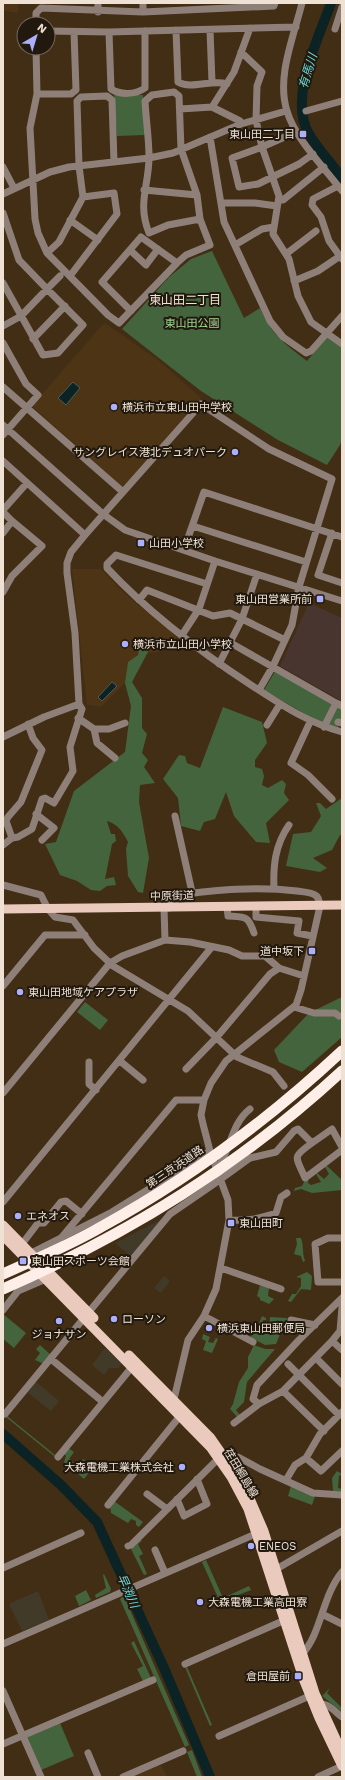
<svg xmlns="http://www.w3.org/2000/svg" width="345" height="1780" font-family="'Work Sans','Noto Sans JP',sans-serif">
<style>
.commercial{fill:#493530}
.industrial{fill:#413a28}
.built{fill:#4c3414}
.green{fill:#43643c}
.water{fill:#0b2324;stroke:#4f5c59}
.lines{fill:none;stroke-linecap:round;stroke-linejoin:round}
.river{stroke:#0b2324;stroke-width:10}
.minor{stroke:#8f7f79;stroke-width:7}
.major{stroke:#ebcabe;stroke-width:9}
.highway{stroke:#feeee8;stroke-width:11}
.poi-dot{fill:#acaffb;stroke:#22190e;stroke-width:1.5}
.labels{text-anchor:middle;dominant-baseline:central;stroke-width:4;stroke-linejoin:round;paint-order:stroke}
.poi-label{font-size:11px;fill:#efe2d4;stroke:#22190e;text-anchor:start}
.park-label{font-size:11px;fill:#a1d795;stroke:#22190e}
.street-label{font-size:11px;fill:#efe2d4;stroke:#22190e}
.water-label{font-size:12px;font-style:italic;fill:#63d8db;stroke:#22190e}
.neighbourhood-label{font-size:12px;fill:#efe2d4;stroke:#22190e}
</style>
<rect width="100%" height="100%" fill="#422e15"/>
<path class="commercial" d="M309,603L342,618V701L280,666Z"/>
<path class="industrial" d="M164,1218L130,1256L115,1243Z
M164,1276L170,1281L161,1293L154,1288Z
M105,1348L122,1364L119,1368H109L104,1375L92,1365Z
M35,1381L59,1401L51,1411L27,1392Z
M38,1591L49,1620L22,1631L9,1604Z"/>
<path class="built" d="M3,3H18V13L3,11Z
M103,324H106L157,359L200,397V400L123,487L34,408V405L43,393Z
M72,569H101L125,594L177,637L163,651L146,654L130,678L101,707L87,705Z
M160,1763L167,1777H129Z"/>
<path class="green" d="M114,94L143,95L145,135L117,136Z
M212,251L244,318L260,308C272,335 284,343 307,361L327,337L342,348V438L340,445L327,465L278,440L201,391L122,329L169,277L191,259Z
M144,644L148,652L132,682L142,698V728L147,734L142,753L148,760L144,767L155,783L140,785L139,802L149,858L143,893L138,892L128,876L126,849L128,842C122,831 119,825 107,821L111,834H115L116,841L112,844L105,879L114,877L116,885L107,886L100,891L91,890L77,881L60,875L45,844L56,842L74,791L125,752L131,706L125,683L128,662L138,655L139,649Z
M277,668L342,704V716L338,727L322,724L264,690Z
M223,707L262,722L267,743L255,760V767L262,769L264,776L262,785L268,788L282,780L286,784L284,793L289,800L266,823L270,843L256,842L234,816L226,792L215,819L204,822L200,831L181,826L178,798L163,779L179,755L185,756L187,763L200,768Z
M342,798V835H340L332,850L313,858L327,868L320,872L286,866L293,834L311,832L321,816L316,803H320L326,809Z
M342,997V1037L302,1072L279,1062L274,1050L309,1013Z
M85,1002L108,1020L100,1030L77,1012Z
M326,1165L342,1180V1190L312,1193L301,1189L294,1191L295,1188L302,1186L305,1180L309,1178L308,1183L311,1185L321,1182L316,1174L317,1173L324,1179L329,1174L325,1167Z
M296,1238H301C304,1246 302,1253 305,1261L303,1262L301,1256L294,1254L297,1244Z
M307,1272L312,1276L311,1290L301,1289L291,1302L288,1301L292,1294H296L301,1286V1278L296,1277Z
M260,1285L269,1287L268,1296L274,1299L269,1304L260,1300V1298L257,1296Z
M3,1314L26,1333L14,1348L3,1339Z
M262,1316L266,1318V1320H263L261,1334H269L270,1317L287,1318L276,1344L265,1345L250,1337L255,1333Z
M203,1334L210,1337L208,1342L213,1343L216,1338L218,1339L212,1353L203,1350L206,1341L202,1339Z
M40,1345L51,1355L44,1364L35,1360L40,1353L36,1349Z
M254,1345L265,1349H275L247,1382L244,1402L236,1410L241,1416L238,1418L230,1409L233,1404L239,1382L248,1368V1357Z
M7,1416L55,1455L54,1456L6,1417Z
M68,1448L74,1452L69,1459L78,1466L83,1459L93,1467L84,1479L64,1462L66,1456L64,1454Z
M337,1471L342,1474L339,1476L338,1488L342,1489V1492L333,1491L332,1478Z
M291,1486L315,1496L312,1505L288,1496Z
M114,1501L143,1522L139,1527L136,1525V1521L131,1519L128,1523L111,1513L110,1506Z
M141,1540L142,1541L138,1544L143,1554L139,1556L147,1574L144,1575L131,1549Z
M206,1560L223,1598L249,1586L251,1590L220,1602L202,1562Z
M104,1574L111,1589L110,1592L96,1598L95,1595L106,1588L103,1575Z
M86,1590L91,1600L79,1606L75,1596Z
M124,1596L189,1745L185,1747L120,1599Z
M134,1641L151,1678L143,1681L137,1669L143,1666L131,1643Z
M185,1667H187L212,1725L210,1726Z
M330,1688L327,1693L342,1708V1712L322,1696Z
M60,1723L74,1756L41,1770L26,1737Z
M192,1750L202,1777H197L187,1752Z"/>
<path class="water" d="M73,382L80,388L66,405L58,398Z
M112,682L117,686L102,701L98,697Z"/>
<g class="lines">
<path class="river" d="M331,3C318,40 288,98 309,134C318,149 331,163 342,178
M3,1434L61,1485L97,1522L164,1668L210,1777"/>
<path class="minor" d="M302,3C294,36 276,77 287,111C295,139 324,167 342,191
M98,12V3
M143,12V3
M36,24V13L41,8L143,12L274,6L275,3
M335,29L342,7
M176,30L178,82C191,90 212,79 227,84
M210,30L212,82
M48,31L109,32L296,27
M109,32L111,89C120,95 135,95 145,88V31
M36,48L37,94L30,128L35,219L38,233L47,253L108,315L119,323L177,263L186,255L210,245L200,219L197,195L181,149L179,96L174,92L152,95L145,101C146,120 149,139 149,157C149,186 137,203 149,233L168,225L200,219
M241,52L262,72L257,86L256,120L262,147L279,196L273,234L289,259L298,296L311,322L342,344
M37,94H71L76,90L74,32
M212,107L234,72L250,28
M180,109L212,107L240,121L241,124
M306,111L342,101
M296,132L262,147L232,158L239,187L258,184L299,164L313,154
M210,137L224,222L270,321L283,337L306,353L311,351L342,316
M3,167L14,188
M338,186L313,199L312,205L321,217L329,241L342,259
M144,190L197,195
M3,194L50,172L69,167L149,158L173,153L241,124L286,111
M279,200H283L324,167
M221,203H255L277,206
M3,213L19,260L47,289L21,316L3,326
M70,220L98,240
M235,245L262,229L274,227
M130,250L146,265L158,249
M47,253L59,242L83,197L79,166L77,101L81,97L107,96L112,100L114,162
M286,254L316,231
M70,276L117,214L114,193L83,197
M294,281L318,271L340,256
M3,283L43,355L58,353L83,325L47,289L60,276
M131,311L102,282L141,237L177,263
M33,339L65,306
M3,343L26,384L38,395L3,435
M3,387L123,492
M3,425L103,514L125,530L215,561L342,601
M3,461L85,535
M3,510L27,483
M3,512L12,521L3,533
M193,526L306,562
M332,533L318,575L342,583
M189,535L204,492L342,537
M207,584L116,555L107,564V568C149,613 199,651 251,685C282,705 306,722 342,732
M3,592L12,576L42,546L12,521
M139,600L147,590L213,616L230,613L285,640
M182,635L199,609L215,561
M229,642L336,703
M219,664L242,619L257,574
M78,718L94,729L97,743L115,758
M310,722L291,763L308,775L332,799
M338,722L342,723
M267,725L280,704
M324,727L336,703L342,706
M94,729H109L125,723
M3,737L44,717L79,704L75,633L67,573V563L71,552L85,535L201,404L269,449L332,479L299,587L292,625L273,666L259,690
M36,814L54,828L42,840
M175,816L192,892
M12,838L18,837L32,829L42,799L45,798L54,803L73,771L70,747L82,709L79,704
M3,845L12,838L6,821L8,817L21,802L42,750L33,738L28,724
M3,885L41,895L48,909L55,917L73,920L94,948L113,966L188,1011L237,1057L273,1072L284,1086
M274,889C273,866 275,845 289,825
M227,907L228,916C245,917 248,915 254,933
M256,907V917L299,921L297,933L312,936
M164,908L165,940
M169,908L170,902L176,895C217,890 256,886 297,891C303,892 310,892 315,895C319,897 319,901 320,906L301,990L296,1005L226,1061L211,1083L204,1100L201,1115L203,1124L210,1151L228,1200L229,1220L216,1289L204,1316L188,1340L174,1399L170,1402
M3,986L45,935H85
M294,1007L314,1013H335L339,1016
M120,1061L143,1080
M89,1062V1084L96,1090
M186,1069L216,1038L270,974L279,968L304,976
M3,1093L110,963L122,956L165,940L190,942L229,950L242,956H265L279,968
M312,1143C291,1158 296,1156 305,1178L342,1150
M218,1167C231,1149 231,1124 250,1109
M3,1202L211,948
M229,1220C249,1221 257,1219 276,1213L281,1197L287,1193
M342,1238H328L315,1244L318,1282H342
M22,1244L38,1223H44L61,1202L66,1201L82,1214
M52,1249L176,1100H204
M31,1253L112,1212L210,1151
M221,1268L281,1289
M3,1310L18,1291L46,1279
M88,1313L170,1214L221,1179L250,1158L276,1152L294,1131L298,1129L312,1143L332,1129L342,1147
M204,1316L253,1342
M291,1320L315,1325
M332,1341L342,1350
M316,1358L342,1384
M51,1359L103,1402
M288,1364L339,1415
M283,1391L324,1431
M259,1404L253,1399L257,1385L299,1340L342,1298
M5,1414L84,1318
M234,1423L259,1404L283,1391L332,1341L340,1331L342,1307
M58,1457L132,1367
M306,1458L321,1471L342,1451
M228,1460L238,1457L260,1469L313,1493L342,1495
M286,1480L295,1465L306,1458L320,1434L342,1412
M147,1494L167,1509
M177,1499L184,1516L207,1504L197,1479
M108,1505L180,1416
M128,1546L131,1545L219,1458
M155,1550L165,1573
M3,1568L81,1533
M273,1571L342,1531
M322,1614L342,1624
M3,1644L260,1532
M302,1654C321,1635 322,1596 342,1572
M185,1664L285,1620
M3,1691L41,1777
M317,1705C327,1701 334,1711 342,1717
M219,1736L314,1694
M3,1744L153,1680
M88,1753L98,1777
M123,1777L183,1751
M318,1777L342,1766"/>
<path class="major" d="M3,909L342,905
M3,1225L94,1318
M3,1236L210,1447L231,1477L248,1509L304,1681L319,1718L342,1766
M129,1355L211,1438L245,1487L264,1531L315,1693L342,1752"/>
<path class="highway" d="M3,1274C36,1259 70,1245 101,1227C189,1179 269,1119 342,1051
M3,1289C130,1233 239,1166 342,1071"/>
</g>
<g class="poi-dot">
<rect x="299" y="130" width="8" height="8" rx="2"/>
<circle cx="114" cy="407" r="4"/>
<circle cx="235" cy="452" r="4"/>
<rect x="137" y="539" width="8" height="8" rx="2"/>
<rect x="316" y="595" width="8" height="8" rx="2"/>
<circle cx="125" cy="644" r="4"/>
<rect x="308" y="947" width="8" height="8" rx="2"/>
<circle cx="20" cy="992" r="4"/>
<circle cx="18" cy="1216" r="4"/>
<rect x="227" y="1219" width="8" height="8" rx="2"/>
<rect x="19" y="1257" width="8" height="8" rx="2"/>
<circle cx="114" cy="1319" r="4"/>
<circle cx="59" cy="1321" r="4"/>
<circle cx="209" cy="1328" r="4"/>
<circle cx="182" cy="1467" r="4"/>
<circle cx="251" cy="1546" r="4"/>
<circle cx="200" cy="1602" r="4"/>
<rect x="294" y="1672" width="8" height="8" rx="2"/>
</g>
<g class="labels">
<g class="poi-label">
<text x="295" y="134" text-anchor="end">東山田二丁目</text>
<text x="122" y="407">横浜市立東山田中学校</text>
<text x="227" y="452" text-anchor="end">サングレイス港北デュオパーク</text>
<text x="149" y="543">山田小学校</text>
<text x="312" y="599" text-anchor="end">東山田営業所前</text>
<text x="133" y="644">横浜市立山田小学校</text>
<text x="304" y="951" text-anchor="end">道中坂下</text>
<text x="28" y="992">東山田地域ケアプラザ</text>
<text x="26" y="1216">エネオス</text>
<text x="239" y="1223">東山田町</text>
<text x="31" y="1261">東山田スポーツ会館</text>
<text x="122" y="1319">ローソン</text>
<text x="217" y="1328">横浜東山田郵便局</text>
<text x="59" y="1334" text-anchor="middle">ジョナサン</text>
<text x="174" y="1467" text-anchor="end">大森電機工業株式会社</text>
<text x="259" y="1546">ENEOS</text>
<text x="208" y="1602">大森電機工業高田寮</text>
<text x="290" y="1676" text-anchor="end">倉田屋前</text>
</g>
<g class="park-label">
<text x="192" y="323">東山田公園</text>
</g>
<g class="street-label">
<text transform="translate(172 896) rotate(-1)">中原街道</text>
<text transform="translate(175 1167) rotate(-34)">第三京浜道路</text>
<text transform="translate(241 1473) rotate(59)">荏田綱島線</text>
</g>
<g class="water-label">
<text transform="translate(308 71) rotate(-73)">有馬川</text>
<text transform="translate(128 1591) rotate(66)">早渕川</text>
</g>
<g class="neighbourhood-label">
<text x="185" y="300">東山田二丁目</text>
</g>
</g>
<rect width="345" height="1780" fill="none" stroke="#efe2d4" stroke-width="8"/>
<g transform="translate(36 36) rotate(38)"><circle r="19" fill="#22190e" stroke="#74695d"/>
<path d="M0-3L7 15L0 10L-7 15Z" fill="#acaffb"/>
<text y="-6" font-size="11" font-weight="bold" text-anchor="middle" fill="#efe2d4">N</text>
</g>
</svg>
